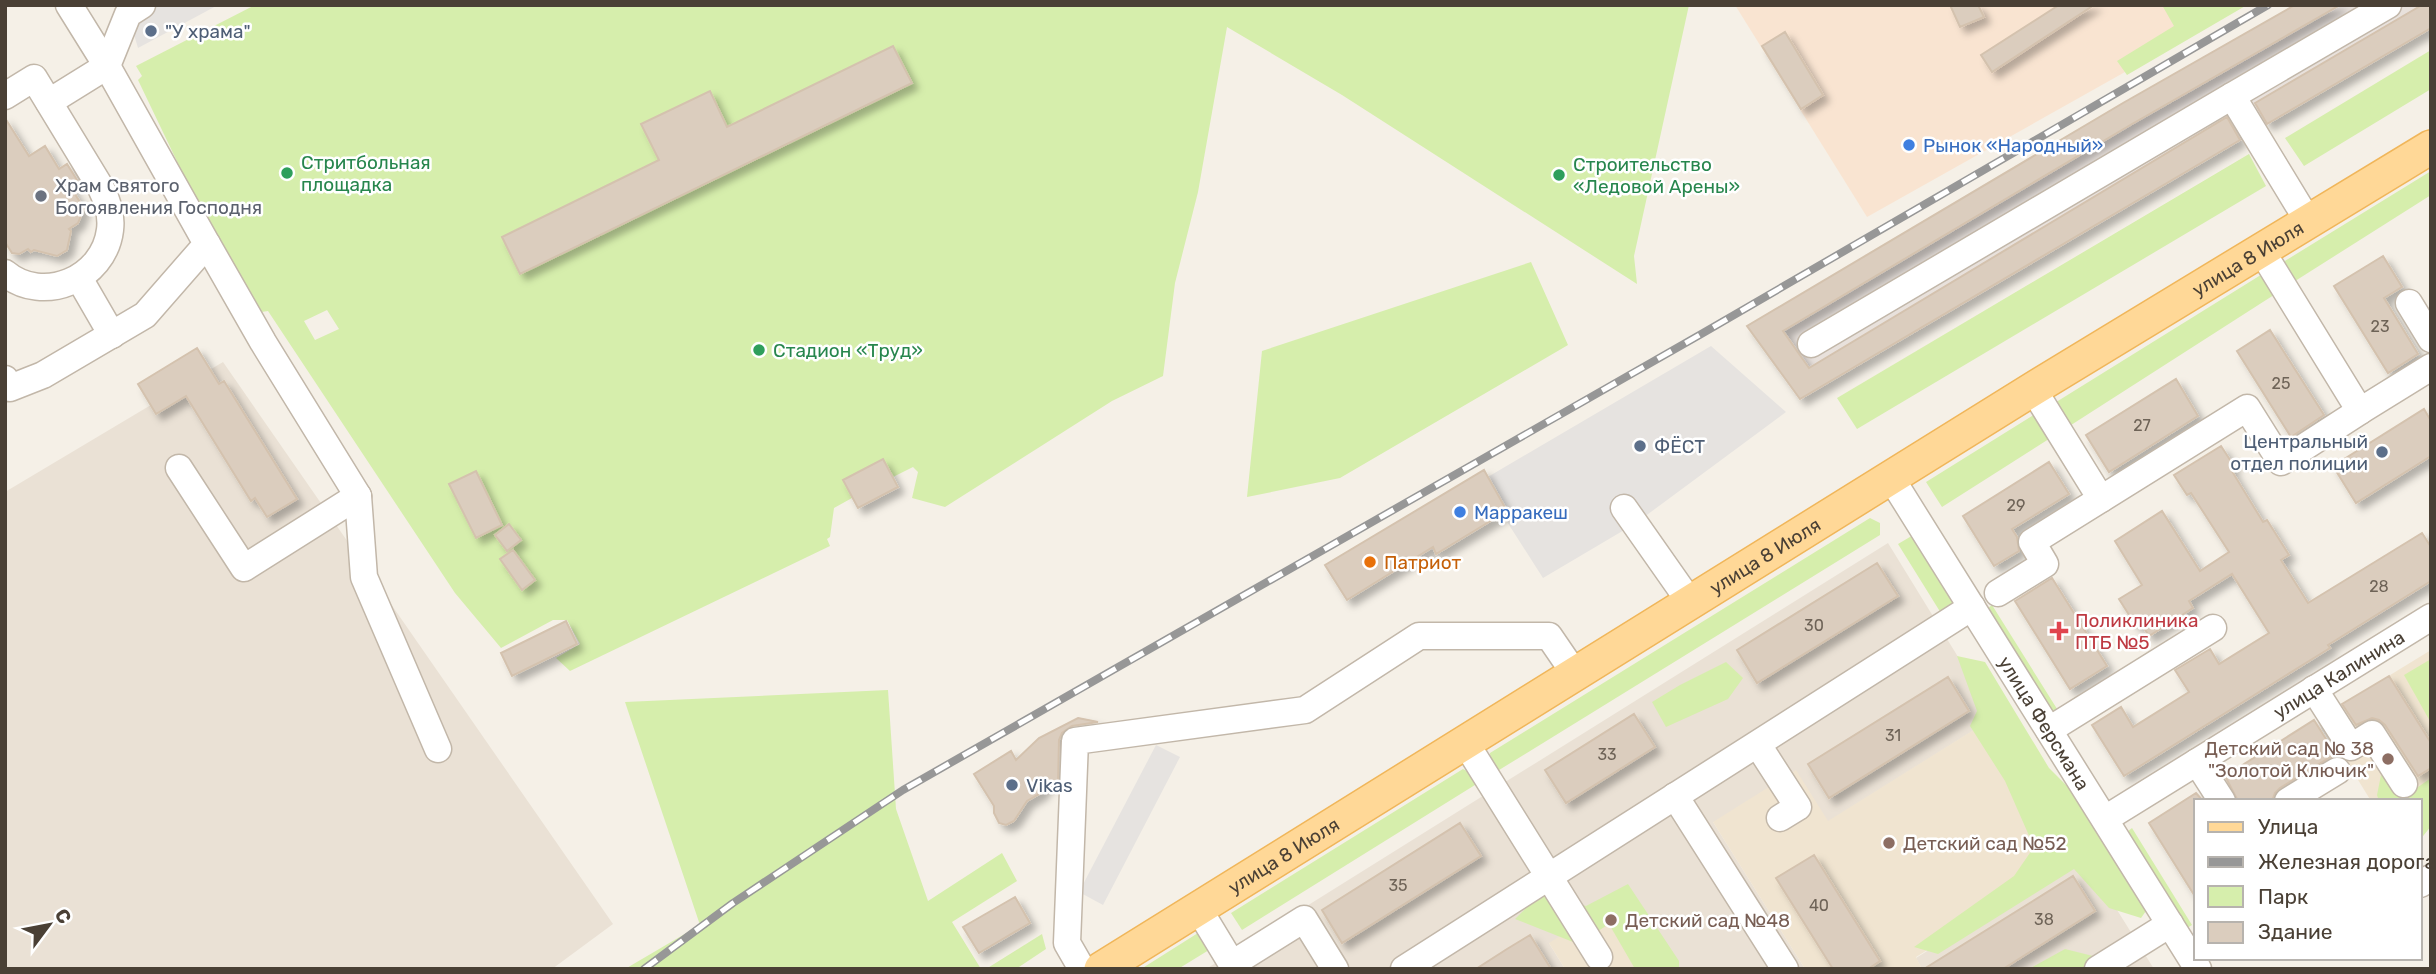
<svg xmlns="http://www.w3.org/2000/svg" width="2436" height="974" font-family="Rubik,sans-serif">
<style>
.residential{fill:#eae1d5}
.commercial{fill:#f9e4d1}
.industrial{fill:#e8e1dc}
.education{fill:#f0e4d0}
.green{fill:#d6eeac;fill-rule:evenodd}
.parking{fill:#e6e3e0}
.building{fill:#dbcdbe;stroke:#d4c2ae;stroke-width:2;filter:url(#shadow)}
.lines{fill:none;stroke-linecap:round;stroke-linejoin:round}
.minor-casing{stroke:#c2b7a9;stroke-width:29}
.major-casing{stroke:#f0b65a;stroke-width:36}
.minor{stroke:#fff;stroke-width:26}
.major{stroke:#ffd897;stroke-width:33}
.rail-casing{stroke:#979797;stroke-width:8}
.rail{stroke:#fff;stroke-width:5;stroke-dasharray:16;stroke-linecap:butt}
.service-dot{fill:#5c6f8a;stroke:#fff;stroke-width:2.5}
.shop-dot{fill:#3f7fe0;stroke:#fff;stroke-width:2.5}
.leisure-dot{fill:#2e9e5b;stroke:#fff;stroke-width:2.5}
.worship-dot{fill:#6b7280;stroke:#fff;stroke-width:2.5}
.food-dot{fill:#e8710a;stroke:#fff;stroke-width:2.5}
.health-dot{fill:#e0444e;stroke:#fff;stroke-width:2.5}
.education-dot{fill:#8d6e63;stroke:#fff;stroke-width:2.5}
.labels{text-anchor:middle;dominant-baseline:central;stroke-width:5;stroke-linejoin:round;paint-order:stroke}
.number-label{font-size:16px;fill:#6e6357}
.service-label{font-size:19px;fill:#4e5e75;stroke:#fff;text-anchor:start}
.shop-label{font-size:19px;fill:#366cbe;stroke:#fff;text-anchor:start}
.leisure-label{font-size:19px;fill:#27864d;stroke:#fff;text-anchor:start}
.worship-label{font-size:19px;fill:#5b616d;stroke:#fff;text-anchor:start}
.street-label{font-size:19px;fill:#4a4035;stroke:#fff}
.food-label{font-size:19px;fill:#c56008;stroke:#fff;text-anchor:start}
.health-label{font-size:19px;fill:#be3a42;stroke:#fff;text-anchor:start}
.education-label{font-size:19px;fill:#785e54;stroke:#fff;text-anchor:start}
</style>
<defs>
<filter id="shadow"><feDropShadow dx="6" dy="6" stdDeviation="3.5" flood-color="#0004"/></filter>
</defs>
<rect width="100%" height="100%" fill="#f5f0e7"/>
<path class="residential" d="M223,362L613,924L552,969H5V492Z
M1888,543L1995,717L1828,822H1713L1805,969H1667L1549,943L1565,969H1206Z
M2082,854L2154,969H1922L1916,958Z"/>
<path class="commercial" d="M1735,5H2234L2125,72L1867,217Z"/>
<path class="industrial" d="M2295,5H2431V28L1800,399L1747,326L2123,103Z"/>
<path class="education" d="M2431,650V808L2420,801H2371L2320,718Z
M1980,726L2066,864L1916,957L1922,969H1805L1713,822L1796,770L1828,821Z
M1622,897L1667,969H1565L1549,943Z"/>
<path class="green" d="M255,5H1689L1634,256L1637,284L1342,95L1227,27L1198,192L1175,283L1163,376L1112,401L945,507L912,498L918,472L913,467L893,477L898,487L858,508L852,498L834,508L830,537L827,539L830,546L570,671L556,658L580,644L567,620H553L501,648L455,593L268,311L255,313L219,249L138,80L142,76L136,66ZM327,310L339,329L315,340L304,321Z
M2162,5H2247L2127,75L2117,61L2174,26Z
M2431,50V89L2304,166L2285,138Z
M2249,154L2266,186L1857,429L1837,398Z
M2431,171V195L2292,283L2280,264Z
M1531,262L1568,345L1340,478L1247,497L1262,351Z
M2264,273L2277,293L2068,427L2053,404Z
M2037,413L2052,437L1942,507L1926,482Z
M1870,518L1880,523V535L1491,775L1490,753Z
M1915,534L1961,607L1944,618L1898,544Z
M1992,605L2059,712L2054,715L1987,609Z
M1957,656L1985,662L2049,768L2092,811L2158,894L2141,918L2109,908L2074,869L1938,954L1914,947L2014,876L2034,847L2005,781L1970,726L1977,711Z
M2431,659V723L2404,675Z
M1726,662L1743,678L1728,699L1666,727L1652,702L1680,685Z
M888,690L896,809L928,901L1002,853L1017,881L952,922L981,969H625L700,925L625,702Z
M1463,769L1483,780L1242,930L1231,913Z
M2381,775L2411,792L2431,778V826L2420,840V801H2379L2377,795Z
M2132,828L2192,925L2187,928L2127,832Z
M1628,884L1679,961V969H1635L1609,924L1578,944L1515,919L1542,892L1586,906Z
M1198,933L1209,950L1178,969H1141Z
M1042,934L1046,949L1016,969H986Z
M2065,949L2097,957L2104,969H2029Z"/>
<path class="parking" d="M120,5H218L138,48L128,14Z
M1711,346L1786,412L1636,523L1543,578L1481,481Z
M1156,745L1180,757L1103,905L1079,892Z"/>
<path class="building" d="M1950,5H1978L1984,17L1960,27Z
M2059,5H2094L1992,72L1981,55Z
M2295,5H2340L2132,124L1783,331L1809,368L2227,117L2240,140L1800,399L1747,326L2123,103Z
M2422,5H2431V28L2267,124L2255,103Z
M1785,32L1823,95L1801,109L1762,46Z
M893,46L912,83L520,274L502,237L659,160L641,124L710,91L727,127Z
M5,118L29,156L45,146L59,169L67,164L77,180L69,185L84,208L78,223L69,229L71,231L67,250L57,256L34,250L31,252L28,249L19,254L12,253L5,242Z
M2383,256L2402,287L2384,298L2418,354L2388,373L2334,286Z
M2270,330L2324,415L2291,437L2237,351Z
M197,348L219,384L224,381L297,499L267,517L255,498L251,501L186,396L156,414L138,384Z
M2176,379L2198,416L2109,472L2086,435Z
M2424,409L2431,421V456L2356,503L2333,466Z
M2221,446L2234,466L2230,468L2263,522L2267,520L2289,555L2281,560L2308,603L2422,533L2431,547V581L2328,645L2330,648L2124,776L2092,725L2121,707L2133,727L2189,692L2175,670L2210,649L2219,664L2269,633L2232,574L2189,601L2193,608L2149,636L2141,623L2136,626L2119,599L2142,585L2115,541L2162,511L2200,571L2229,552L2191,493L2187,495L2174,475Z
M883,459L898,487L858,508L843,480Z
M2049,462L2069,494L2012,529L2017,537L2019,551L1994,566L1963,516Z
M1484,470L1507,511L1436,554L1433,547L1347,600L1325,565Z
M476,471L502,525L476,538L449,484Z
M509,524L521,540L507,551L495,535Z
M513,550L535,580L522,590L500,559Z
M1877,563L1898,596L1757,683L1737,650Z
M2052,578L2107,666L2070,689L2015,601Z
M566,621L577,644L512,676L501,653Z
M2389,676L2431,743V768L2418,776L2385,725L2379,720L2372,718L2356,725L2342,704Z
M1948,677L1969,711L1829,798L1808,764Z
M1634,714L1655,747L1566,803L1545,770Z
M1078,718L1098,722L1072,726L1062,733L1059,740L1058,784L1047,783L1041,793L1027,801L1014,821L1006,825L999,823L994,813V806L974,774L1011,751L1016,760L1039,738Z
M2314,720L2336,755L2329,758L2280,788L2275,793L2272,801H2238L2225,776Z
M2196,793L2203,801H2196V898L2149,823Z
M1460,823L1481,856L1342,943L1322,910Z
M1814,855L1880,961L1868,969H1833L1776,878Z
M2073,876L2095,911L2025,955L2003,969H1924Z
M1015,897L1030,923L979,953L963,927Z
M1530,935L1551,969H1476L1507,949Z"/>
<g class="lines">
<g class="minor-casing">
<g id="minor">
<path d="M5,96L34,78L101,188C108,202 112,215 110,230C104,279 43,305 5,273"/>
<path d="M49,102L107,66L128,14L142,5"/>
<path d="M2308,221L2232,96L2388,5"/>
<path d="M79,278L112,335"/>
<path d="M2409,303L2431,339"/>
<path d="M1811,344L2232,96"/>
<path d="M5,379L10,388L43,375L145,315L207,244L107,66L69,5"/>
<path d="M2360,411L2431,367"/>
<path d="M179,468L244,568L358,496L263,342L207,244"/>
<path id="s1" d="M1891,478L2198,969"/>
<path d="M358,496L364,577L438,749"/>
<path d="M2101,499L2247,408L2281,462L2360,411L2261,250"/>
<path d="M1624,508L1690,602"/>
<path d="M1998,593L2045,564L2032,542L2101,499L2033,389"/>
<path d="M2314,689L2351,747L2372,734L2404,784"/>
<path d="M2049,730L2213,628"/>
<path d="M1465,742L1599,957"/>
<path d="M1758,745L1798,807L1780,818"/>
<path d="M2197,762L2222,801"/>
<path d="M1675,796L1785,969"/>
<path d="M2288,801L2337,771"/>
<path id="s2" d="M2105,819L2431,617"/>
<path d="M2420,884L2431,878"/>
<path d="M1198,908L1235,969"/>
<path d="M1232,964L1304,919L1335,969"/>
<path d="M1082,969L1067,943L1075,741L1305,710L1419,636H1549L1575,674"/>
<path d="M1404,969L1972,607"/>
<path d="M2098,969L2170,924"/>
</g>
</g>
<g class="major-casing">
<g id="major">
<path id="s3" d="M1101,969L2033,389L2431,147"/>
</g>
</g>
<use href="#minor" class="minor"/>
<use href="#major" class="major"/>
<g class="rail-casing">
<path id="rail" d="M644,969L733,903L903,790L1703,333L2268,5"/>
</g>
<use href="#rail" class="rail"/>
</g>
<g class="service-dot">
<circle cx="151" cy="31" r="7"/>
<circle cx="1640" cy="446" r="7"/>
<circle cx="2382" cy="452" r="7"/>
<circle cx="1012" cy="785" r="7"/>
</g>
<g class="shop-dot">
<circle cx="1909" cy="145" r="7"/>
<circle cx="1460" cy="512" r="7"/>
</g>
<g class="leisure-dot">
<circle cx="287" cy="173" r="7"/>
<circle cx="1559" cy="175" r="7"/>
<circle cx="759" cy="350" r="7"/>
</g>
<circle class="worship-dot" cx="41" cy="196" r="7"/>
<circle class="food-dot" cx="1370" cy="562" r="7"/>
<path class="health-dot" d="M2055.5 620.5h7v7h7v7h-7v7h-7v-7h-7v-7h7z"/>
<g class="education-dot">
<circle cx="2388" cy="759" r="7"/>
<circle cx="1889" cy="843" r="7"/>
<circle cx="1611" cy="920" r="7"/>
</g>
<g class="labels">
<g class="number-label">
<text x="2380" y="326">23</text>
<text x="2281" y="383">25</text>
<text x="2142" y="425">27</text>
<text x="2016" y="505">29</text>
<text x="2379" y="586">28</text>
<text x="1814" y="625">30</text>
<text x="1893" y="735">31</text>
<text x="1607" y="754">33</text>
<text x="1398" y="885">35</text>
<text x="1819" y="905">40</text>
<text x="2044" y="919">38</text>
</g>
<g class="service-label">
<text x="165" y="31">"У храма"</text>
<text x="2368" y="441" text-anchor="end">Центральный<tspan x="2368" dy="22">отдел полиции</tspan></text>
<text x="1654" y="446">ФЁСТ</text>
<text x="1026" y="785">Vikas</text>
</g>
<g class="shop-label">
<text x="1923" y="145">Рынок «Народный»</text>
<text x="1474" y="512">Марракеш</text>
</g>
<g class="leisure-label">
<text x="301" y="162">Стритбольная<tspan x="301" dy="22">площадка</tspan></text>
<text x="1573" y="164">Строительство<tspan x="1573" dy="22">«Ледовой Арены»</tspan></text>
<text x="773" y="350">Стадион «Труд»</text>
</g>
<g class="worship-label">
<text x="55" y="185">Храм Святого<tspan x="55" dy="22">Богоявления Господня</tspan></text>
</g>
<g class="street-label">
<text stroke="none"><textPath href="#s3" startOffset="1349">улица 8 Июля</textPath></text>
<text stroke="none"><textPath href="#s3" startOffset="782">улица 8 Июля</textPath></text>
<text stroke="none"><textPath href="#s2" startOffset="275">улица Калинина</textPath></text>
<text stroke="none"><textPath href="#s1" startOffset="289">улица Ферсмана</textPath></text>
<text stroke="none"><textPath href="#s3" startOffset="215">улица 8 Июля</textPath></text>
</g>
<g class="food-label">
<text x="1384" y="562">Патриот</text>
</g>
<g class="health-label">
<text x="2075" y="620">Поликлиника<tspan x="2075" dy="22">ПТБ №5</tspan></text>
</g>
<g class="education-label">
<text x="2374" y="748" text-anchor="end">Детский сад № 38<tspan x="2374" dy="22">"Золотой Ключик"</tspan></text>
<text x="1903" y="843">Детский сад №52</text>
<text x="1625" y="920">Детский сад №48</text>
</g>
</g>
<rect width="2436" height="974" fill="none" stroke="#4a4035" stroke-width="14"/>
<rect x="2194" y="799" width="228" height="161" fill="#ffffff" stroke="#b7b3ae" stroke-width="2"/>
<rect x="2208" y="822" width="35" height="10" fill="#ffd897" stroke="#b7b3ae" stroke-width="2"/>
<text x="2258" y="834" font-size="21" fill="#4a4035">Улица</text>
<rect x="2208" y="857" width="35" height="10" fill="#979797" stroke="#b7b3ae" stroke-width="2"/>
<text x="2258" y="869" font-size="21" fill="#4a4035">Железная дорога</text>
<rect x="2208" y="886" width="35" height="21" fill="#d6eeac" stroke="#b7b3ae" stroke-width="2"/>
<text x="2258" y="904" font-size="21" fill="#4a4035">Парк</text>
<rect x="2208" y="922" width="35" height="21" fill="#dbcdbe" stroke="#b7b3ae" stroke-width="2"/>
<text x="2258" y="939" font-size="21" fill="#4a4035">Здание</text>
<g transform="translate(49 925) rotate(58)" stroke="#ffffff" stroke-width="5" paint-order="stroke">
<path d="M0-5L12 26L0 18L-12 26Z" fill="#4a4035"/>
<text y="-10" font-size="19" font-weight="bold" text-anchor="middle" fill="#4a4035">С</text>
</g>
</svg>
